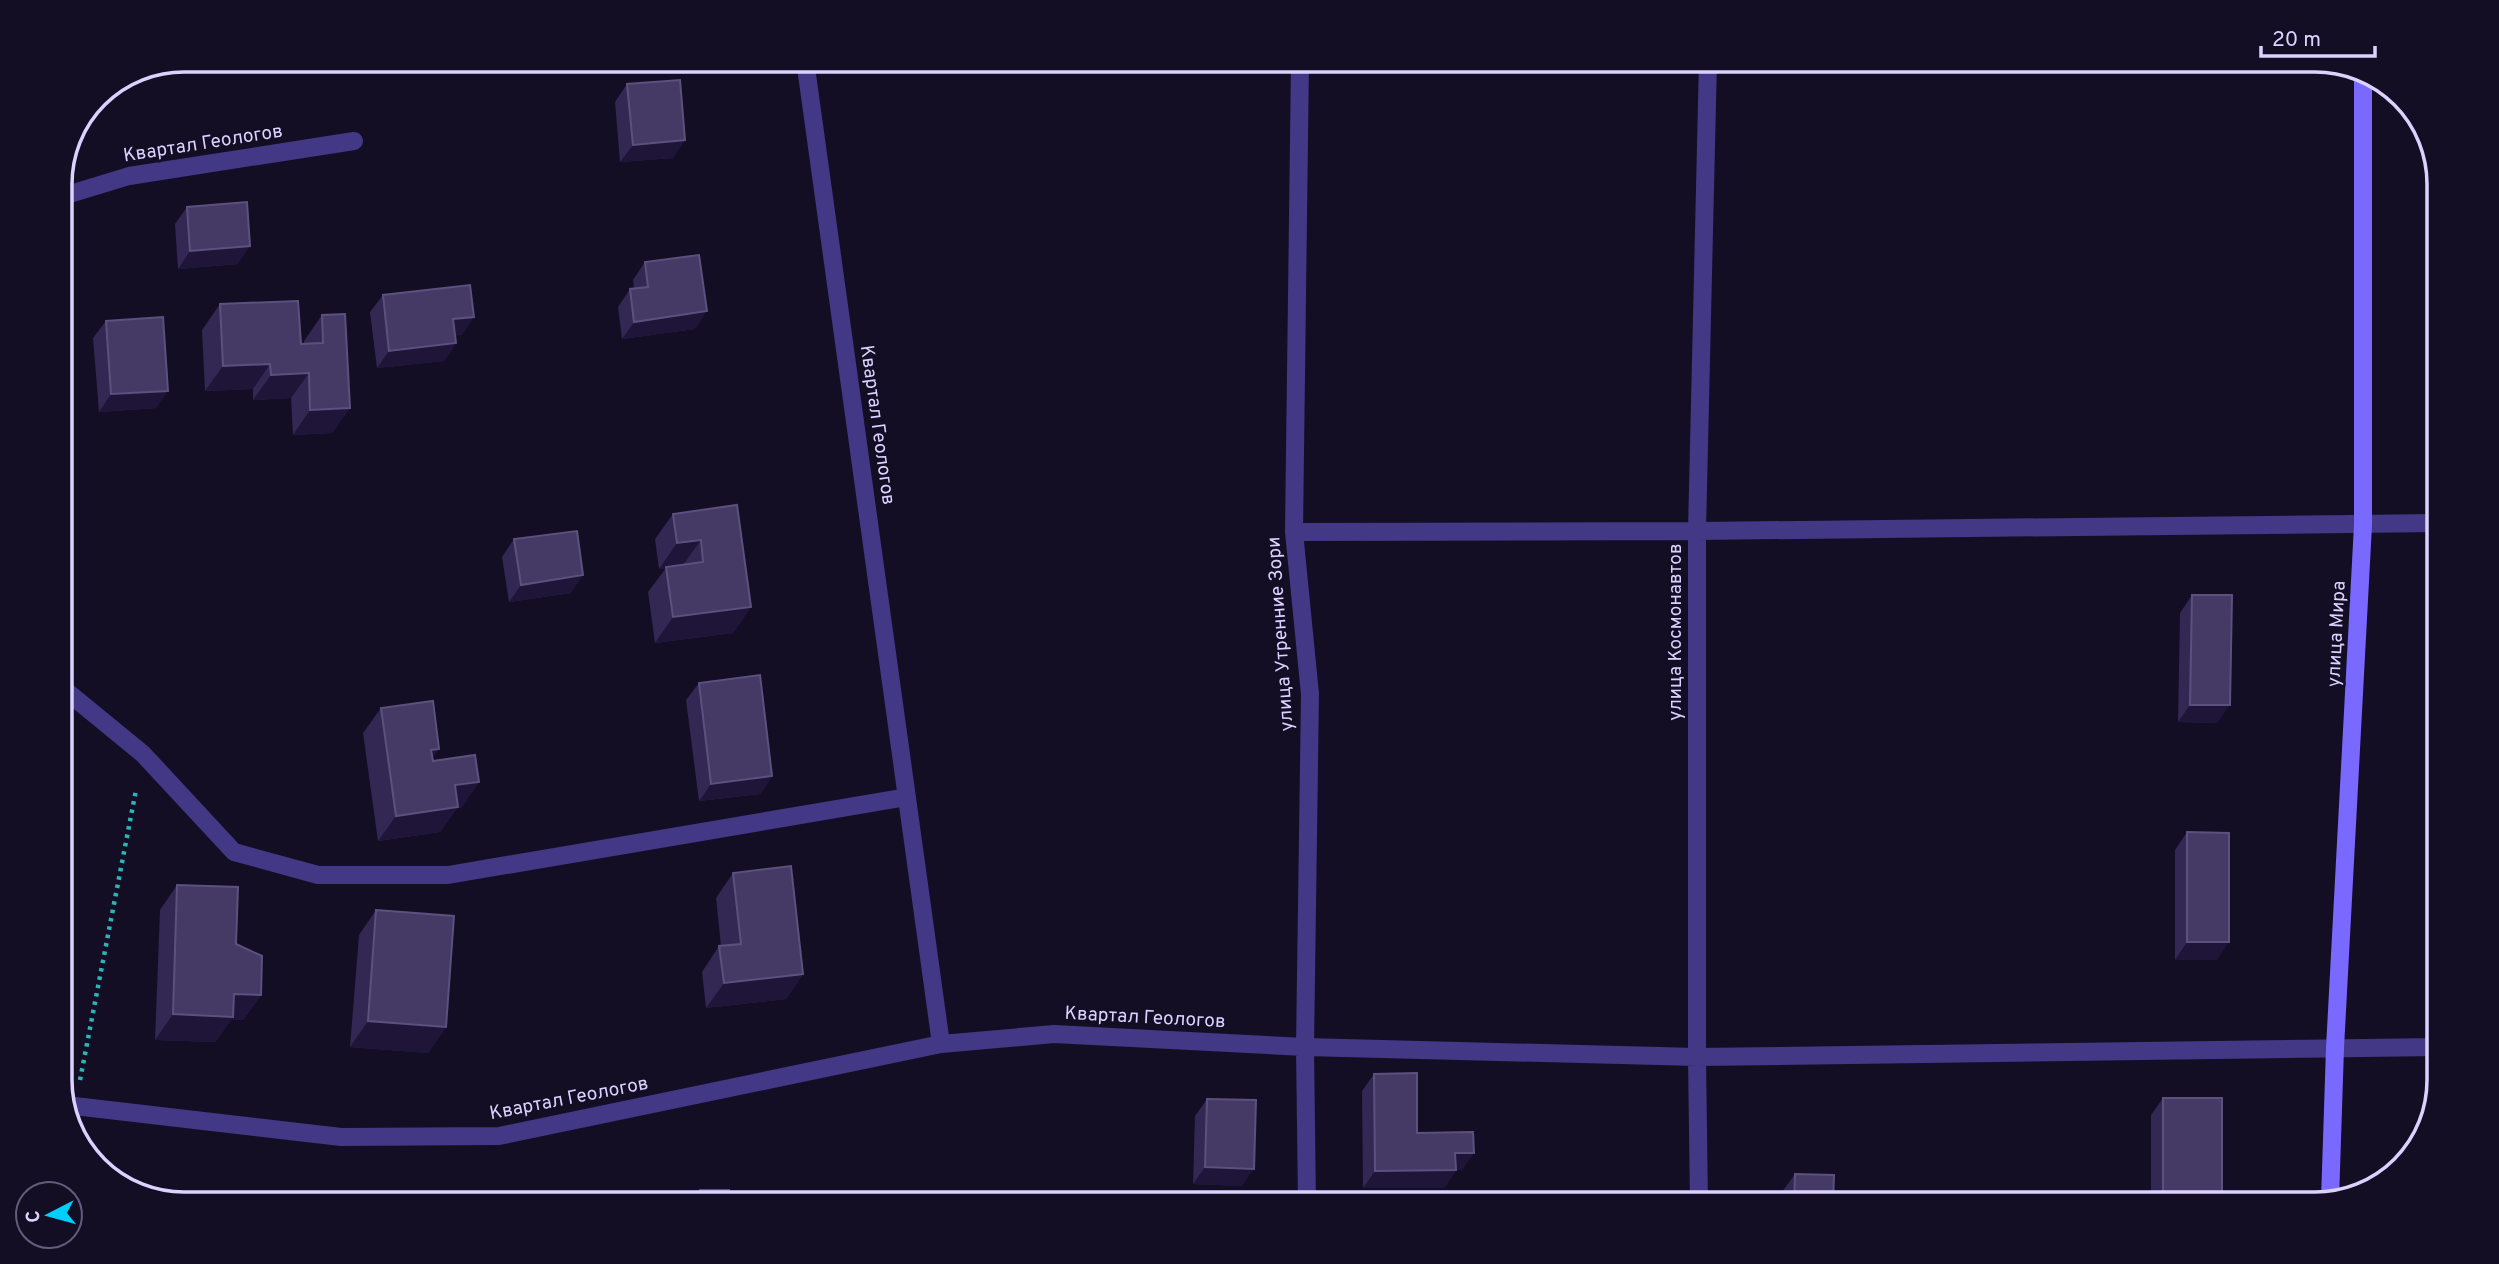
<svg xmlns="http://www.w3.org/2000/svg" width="2499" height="1264" font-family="Overpass,sans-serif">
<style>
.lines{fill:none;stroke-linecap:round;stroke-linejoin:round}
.path{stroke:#2cb5b9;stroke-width:4.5;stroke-dasharray:3.5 5;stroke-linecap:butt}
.street{stroke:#423885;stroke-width:18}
.secondary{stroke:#7969ff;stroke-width:18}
.wall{fill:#332753}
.shaded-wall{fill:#1f1539}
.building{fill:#453965;stroke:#5c517e;stroke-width:2}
.labels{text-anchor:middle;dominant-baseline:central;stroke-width:5;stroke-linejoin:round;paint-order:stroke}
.street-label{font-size:19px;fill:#dbd2ff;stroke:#140e25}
.rim{fill:none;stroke:#dbd2ff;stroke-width:3.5}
</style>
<rect width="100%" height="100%" fill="#140e25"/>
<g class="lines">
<path class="path" d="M80,1080L136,790"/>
<path class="street" d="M805,60L941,1044
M1300,60L1294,532L1310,694L1305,1047L1307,1204
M60,197L129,176L354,141
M1294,532L1697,531L2439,523
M60,686L143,754L234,852L318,875H448L907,797
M66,1105L341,1137L499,1136L941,1044L1054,1034L1305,1047L1697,1057L2439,1047
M1699,1204L1697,1057V531L1708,60"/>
<path class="secondary" d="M2330,1200L2335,1048L2363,525V71"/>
</g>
<path class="wall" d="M627,84L673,158L620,162L615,102Z
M187,207L238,264L178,269L175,224Z
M645,262L695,329L622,339L618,307L630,289H634L633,280Z
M383,295L462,335H455L456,343L444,361L377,368L370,312Z
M220,304L301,344H304V341L322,315L350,408L332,433L293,435L291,398L253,400V389L205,391L202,330Z
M106,321L156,408L99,412L93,338Z
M737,505L751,607L733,633L655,643L648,592L666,568L659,569L655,539L673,514Z
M514,539L571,593L509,602L502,557Z
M2192,595L2217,723L2178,722L2180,613Z
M699,683L772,776L760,794L699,801L686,700Z
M381,708L432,759L433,761L479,782L461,808H457L440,832L378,841L363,733Z
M2187,832L2217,960H2175V850Z
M733,873L803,974L786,999L706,1008L702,972L719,946H721L716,898Z
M177,885L236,944L261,995L243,1020H231L215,1042L155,1040L160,910Z
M376,910L446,1027L428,1053L350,1047L359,935Z
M1374,1074L1417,1133L1462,1170H1456L1444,1188H1363L1362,1091Z
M2163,1098L2222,1201L2220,1204H2151V1115Z
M1207,1099L1242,1186L1193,1184L1195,1116Z
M1795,1174L1833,1204H1777V1199Z
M700,1190L729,1204H690Z"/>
<path class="shaded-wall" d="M685,140L673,158L620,162L633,145Z
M250,246L238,264L178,269L190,251Z
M707,311L695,329L622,339L634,322Z
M474,317L462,335L441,337L453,319Z
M456,343L444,361L377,368L389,351Z
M270,364L253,389L205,391L223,366Z
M309,373L291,398L253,400L271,375Z
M168,391L156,408L99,412L111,394Z
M350,408L332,433L293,435L310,410Z
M701,540L683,565L659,569L677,543Z
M583,575L571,593L509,602L521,585Z
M751,607L733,633L655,643L673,617Z
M2190,705H2230L2217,723L2178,722Z
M439,749L421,774L431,750Z
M772,776L760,794L699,801L711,784Z
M479,782L461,808H457L440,832L378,841L396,816L455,785Z
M2187,942H2229L2217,960H2175Z
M803,974L786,999L706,1008L724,983Z
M234,994L261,995L243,1020H231L215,1042L155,1040L173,1014Z
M368,1021L446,1027L428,1053L350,1047Z
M1455,1153H1474L1462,1170H1456L1444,1188H1363L1375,1171Z
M1205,1167L1254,1169L1242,1186L1193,1184Z
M2163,1201H2222L2220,1204H2161Z"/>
<path class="building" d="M680,80L685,140L633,145L627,84Z
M247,202L250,246L190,251L187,207Z
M699,255L707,311L634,322L630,289L648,287L645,262Z
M470,285L474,317L453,319L456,343L389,351L383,295Z
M298,301L301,344L323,343L322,315L345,314L350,408L310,410L309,373L271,375L270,364L223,366L220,304Z
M163,317L168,391L111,394L106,321Z
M737,505L751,607L673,617L666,567L703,562L701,540L677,543L673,514Z
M577,531L583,575L521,585L514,539Z
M2192,595H2232L2230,705H2190Z
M760,675L772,776L711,784L699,683Z
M433,701L439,749L431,750L433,761L475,755L479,782L455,785L458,807L396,816L381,708Z
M2187,832L2229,833V942H2187Z
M791,866L803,974L724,983L719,946L741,944L733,873Z
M177,885L238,887L236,944L262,956L261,995L234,994L233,1017L173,1014Z
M376,910L454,916L446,1027L368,1021Z
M1417,1073V1133L1473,1132L1474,1153H1455L1456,1170L1375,1171L1374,1074Z
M2163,1098H2222V1201H2163Z
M1207,1099L1256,1100L1254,1169L1205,1167Z
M1795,1174L1834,1175L1833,1204H1794Z
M700,1190H729V1204H701Z"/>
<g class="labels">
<g class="street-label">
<text transform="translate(203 144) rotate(-9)">Квартал Геологов</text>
<text transform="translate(877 425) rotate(82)">Квартал Геологов</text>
<text transform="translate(1676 632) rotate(-90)">улица Космонавтов</text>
<text transform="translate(1281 634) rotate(-94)">улица Утренние Зори</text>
<text transform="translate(2337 634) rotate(-87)">улица Мира</text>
<text transform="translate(1145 1018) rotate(3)">Квартал Геологов</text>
<text transform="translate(569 1099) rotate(-11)">Квартал Геологов</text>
</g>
</g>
<path d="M0 0H2499V1264H0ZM184 72H2315A112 112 0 0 1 2427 184V1080A112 112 0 0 1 2315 1192H184A112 112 0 0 1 72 1080V184A112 112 0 0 1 184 72Z" fill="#140e25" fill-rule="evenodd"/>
<path class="rim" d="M184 72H2315A112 112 0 0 1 2427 184V1080A112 112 0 0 1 2315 1192H184A112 112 0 0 1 72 1080V184A112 112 0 0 1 184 72Z"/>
<g transform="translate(49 1215) rotate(264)"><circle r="33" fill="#140e25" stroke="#645c7c" stroke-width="2"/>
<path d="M0-5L12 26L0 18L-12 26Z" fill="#00cefd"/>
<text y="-10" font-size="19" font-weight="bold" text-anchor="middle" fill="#dbd2ff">С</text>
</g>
<path d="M2261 46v10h114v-10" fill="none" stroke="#dbd2ff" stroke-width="3.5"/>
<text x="2272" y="46" font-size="21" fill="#dbd2ff" stroke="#140e25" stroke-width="5" paint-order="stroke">20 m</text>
</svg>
